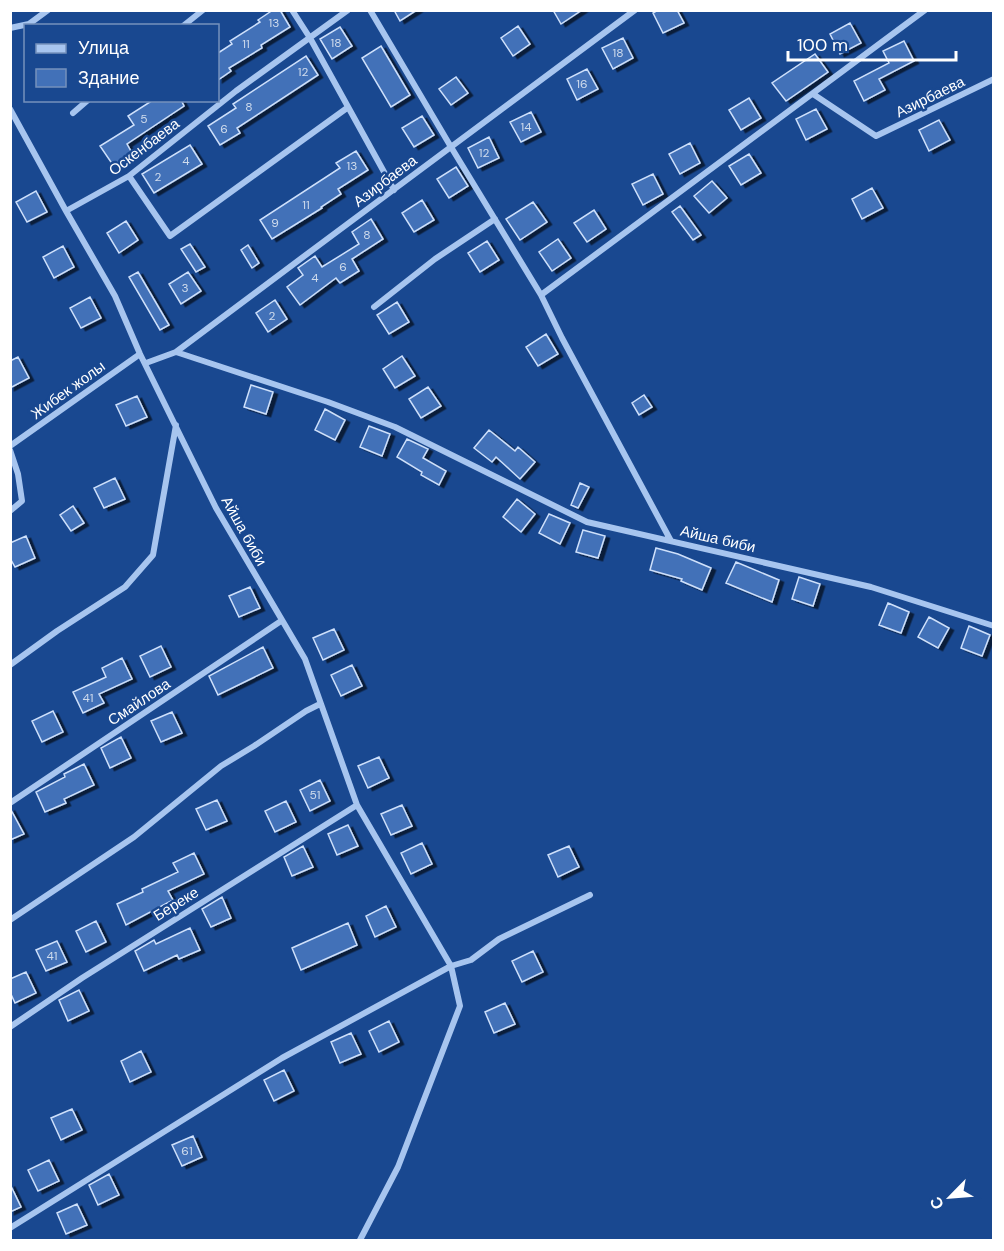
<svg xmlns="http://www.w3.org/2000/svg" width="1004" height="1251" font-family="'DM Sans',sans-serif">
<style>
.building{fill:#4271b8;stroke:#cee0fb;stroke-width:1.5;filter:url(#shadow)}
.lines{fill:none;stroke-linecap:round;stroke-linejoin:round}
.street{stroke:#a7c5ef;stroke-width:6}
.labels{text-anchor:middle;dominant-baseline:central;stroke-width:5;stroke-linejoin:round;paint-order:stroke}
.number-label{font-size:12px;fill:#d0dced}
.street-label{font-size:15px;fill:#fff;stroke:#194890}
</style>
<defs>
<filter id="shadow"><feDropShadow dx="4.5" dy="2.5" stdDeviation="0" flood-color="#0009"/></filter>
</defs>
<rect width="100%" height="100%" fill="#194890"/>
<path class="building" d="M273,10H280L290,27L261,45L262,48L229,68L231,71L218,80V53L232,44L230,41L260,22L258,20Z
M394,10H417L400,21Z
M553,10H582L561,24Z
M658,10H677L684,23L663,33L653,13Z
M850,23L861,43L840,54L830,34Z
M518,26L530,44L513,56L501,38Z
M340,27L352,46L332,59L320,39Z
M623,38L633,58L613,69L602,48Z
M904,41L914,61L879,79L885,90L864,101L854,81L889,63L883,51Z
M381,46L410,95L391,107L362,58Z
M815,54L828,72L786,101L772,83Z
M306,56L318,75L237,128L240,133L220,145L208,126L236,108L233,104Z
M587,69L598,89L577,100L567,79Z
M456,77L468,93L451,105L439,89Z
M749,98L761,118L741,130L729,110Z
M153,100H181L184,106L127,144L132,153L113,165L100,146L134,125L128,116Z
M816,109L827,129L806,140L796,119Z
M531,112L541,132L521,142L510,122Z
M422,116L434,135L414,147L402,128Z
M939,120L950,140L929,151L919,130Z
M489,137L499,158L478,168L468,148Z
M690,143L700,163L680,174L669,154Z
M190,145L202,164L154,193L142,174Z
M356,151L368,170L338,189L341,194L321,207L322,208L272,239L260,220L340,168L336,163Z
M749,154L761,173L741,185L729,166Z
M456,167L468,186L449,198L437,179Z
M653,174L663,194L643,205L632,184Z
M712,181L727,198L709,213L694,196Z
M872,188L883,208L862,219L852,199Z
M36,191L47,212L27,222L16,202Z
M422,200L434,220L414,232L402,213Z
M533,202L547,222L520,240L506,219Z
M680,206L701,235L693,240L672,212Z
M594,210L606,229L587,242L574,223Z
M371,219L383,239L352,259L359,271L340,283L336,278L300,305L287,287L303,275L298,268L315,256L322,267L359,244L352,232Z
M126,221L138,240L119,253L107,233Z
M558,239L571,258L552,271L539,252Z
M487,241L499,260L480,272L468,253Z
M190,244L205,267L196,272L181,249Z
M248,245L259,263L252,268L241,250Z
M63,246L74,267L54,278L43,257Z
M138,272L169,325L160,330L129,277Z
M188,272L201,291L181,304L169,284Z
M90,297L101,318L81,328L70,308Z
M275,300L287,319L268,332L256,313Z
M397,302L409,322L389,334L377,315Z
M546,334L558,354L538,366L526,347Z
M402,356L415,376L395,388L383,369Z
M18,357L29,378L10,388V361Z
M251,385L273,392L266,414L244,407Z
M428,387L441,406L421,418L409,399Z
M644,395L652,407L639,415L632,403Z
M137,396L147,417L126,426L116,405Z
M325,409L345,420L335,440L315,430Z
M369,426L390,434L382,456L360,447Z
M489,430L515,451L518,447L535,462L520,479L496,457L492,462L474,448Z
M407,439L428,449L423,458L446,471L439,485L421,475L422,472L397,457Z
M115,478L125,499L104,508L94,488Z
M580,483L589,487L578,508L571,505Z
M517,499L535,514L521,532L503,517Z
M73,506L84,523L71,531L60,515Z
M549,514L570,523L560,544L539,533Z
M583,530L605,536L598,558L576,552Z
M26,536L35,558L15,567L10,558V543Z
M656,548L678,554L711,568L702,590L681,581L682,579L650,570Z
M736,562L779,580L772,602L726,583Z
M799,577L820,584L813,606L792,599Z
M250,587L260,608L239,617L229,596Z
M888,603L909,612L901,633L879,625Z
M929,617L949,628L938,648L918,637Z
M969,626L990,635L982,656L961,648Z
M334,629L344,650L323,660L313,638Z
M161,646L171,667L150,677L140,656Z
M263,647L273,668L218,695L209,676Z
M122,658L132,679L99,694L104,703L83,713L73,692L106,677L102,668Z
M352,665L362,686L341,696L331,675Z
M53,711L63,732L42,742L32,721Z
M172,712L182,733L161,742L151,721Z
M121,737L131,758L110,768L101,748Z
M379,757L389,778L368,788L358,766Z
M84,764L94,785L64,799L66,803L45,812L36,792L65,777L64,774Z
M320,780L330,801L310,811L300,790Z
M217,800L227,821L206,830L196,809Z
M286,801L296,822L275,832L265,811Z
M402,805L412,826L391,835L381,814Z
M10,808L24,834L10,840Z
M348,825L358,846L337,855L328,834Z
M422,843L432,864L411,874L401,853Z
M303,846L313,867L292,876L284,857Z
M569,846L579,867L558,877L548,855Z
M194,853L204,874L168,891L173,900L126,925L117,904L143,892L142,889L178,872L173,863Z
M222,897L231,918L211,927L202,909Z
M386,906L396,927L375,937L366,916Z
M96,921L106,942L86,952L76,931Z
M348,923L357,945L301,970L292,948Z
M190,928L200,950L179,959L177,955L144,971L135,951L154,940L156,944Z
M57,941L67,962L46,971L36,950Z
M533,951L543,972L522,982L512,961Z
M26,972L36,993L15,1003L10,992V979Z
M79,990L89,1011L68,1021L59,1000Z
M505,1003L515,1024L494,1033L485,1012Z
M389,1021L399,1042L379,1052L369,1031Z
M351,1033L361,1054L340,1063L331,1042Z
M141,1051L151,1072L130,1082L121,1061Z
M284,1070L294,1091L274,1101L264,1080Z
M72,1109L82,1130L61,1140L51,1118Z
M193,1136L202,1157L182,1166L172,1145Z
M49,1160L59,1181L38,1191L28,1170Z
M109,1174L119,1195L98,1205L89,1185Z
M10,1184L21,1207L10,1212Z
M77,1204L87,1225L66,1234L57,1213Z"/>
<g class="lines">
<path class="street" d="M292,10L310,38L394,190
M370,10L451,147L541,295L562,338L671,541
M183,26L203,10
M10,28L29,24L48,10
M813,94L876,136L994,79
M10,109L66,211L115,296L140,354L216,508L305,659L357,805L451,966L460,1006L398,1167L360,1240
M73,113L88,100
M129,176L170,236L347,108
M66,211L129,176L236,91L348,10
M541,295L925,10
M374,307L435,259L495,219
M176,352L328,402L395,427L587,522L871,587L994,626
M146,363L176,352C329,238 481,123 635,10
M10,446L140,354
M10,450L18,474L22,501L10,511
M10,665L57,631L125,587L153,555L176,425
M10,803L281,621
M10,920L134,837L221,766L254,746L306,711L320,704
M10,1027L82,978L357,805
M10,1228L282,1058L451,966L471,960L499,939L590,895"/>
</g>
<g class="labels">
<g class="number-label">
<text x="274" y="23">13</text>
<text x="336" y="43">18</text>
<text x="246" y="44">11</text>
<text x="618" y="53">18</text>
<text x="303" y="72">12</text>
<text x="582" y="84">16</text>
<text x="249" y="107">8</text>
<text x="144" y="119">5</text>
<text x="526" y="127">14</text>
<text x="224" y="129">6</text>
<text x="484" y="153">12</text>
<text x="186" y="161">4</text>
<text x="352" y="166">13</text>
<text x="158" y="177">2</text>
<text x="306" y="205">11</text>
<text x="275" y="223">9</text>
<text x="367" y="235">8</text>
<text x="343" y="267">6</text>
<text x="315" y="278">4</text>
<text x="185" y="288">3</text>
<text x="272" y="316">2</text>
<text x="88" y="698">41</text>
<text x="315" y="795">51</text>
<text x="52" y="956">41</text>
<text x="187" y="1151">61</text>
</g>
<g class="street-label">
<text transform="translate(930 97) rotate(-26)">Азирбаева</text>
<text transform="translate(144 147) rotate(-37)">Оскенбаева</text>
<text transform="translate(385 181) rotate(-37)">Азирбаева</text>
<text transform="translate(68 390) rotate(-36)">Жибек жолы</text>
<text transform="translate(244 531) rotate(61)">Айша биби</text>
<text transform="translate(718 539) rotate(13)">Айша биби</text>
<text transform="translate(139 702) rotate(-34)">Смайлова</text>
<text transform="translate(176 904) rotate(-32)">Береке</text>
</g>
</g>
<rect width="1004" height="1251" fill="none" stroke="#ffffff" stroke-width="24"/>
<rect x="24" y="24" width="195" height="78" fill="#194890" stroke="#7591bc" stroke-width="1.5"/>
<rect x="36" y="44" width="30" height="9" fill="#a7c5ef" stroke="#7591bc" stroke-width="1.5"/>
<text x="78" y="54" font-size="18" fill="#ffffff">Улица</text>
<rect x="36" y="69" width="30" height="18" fill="#4271b8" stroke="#7591bc" stroke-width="1.5"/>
<text x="78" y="84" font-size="18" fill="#ffffff">Здание</text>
<g transform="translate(950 1197) rotate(245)" stroke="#194890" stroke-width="4.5" paint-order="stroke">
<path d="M0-4.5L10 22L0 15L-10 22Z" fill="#ffffff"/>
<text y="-9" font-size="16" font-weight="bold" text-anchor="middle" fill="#ffffff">С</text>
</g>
<path d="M788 51v9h168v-9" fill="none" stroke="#ffffff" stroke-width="3"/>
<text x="797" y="51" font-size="18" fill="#ffffff" stroke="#194890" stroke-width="4.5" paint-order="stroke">100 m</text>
</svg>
